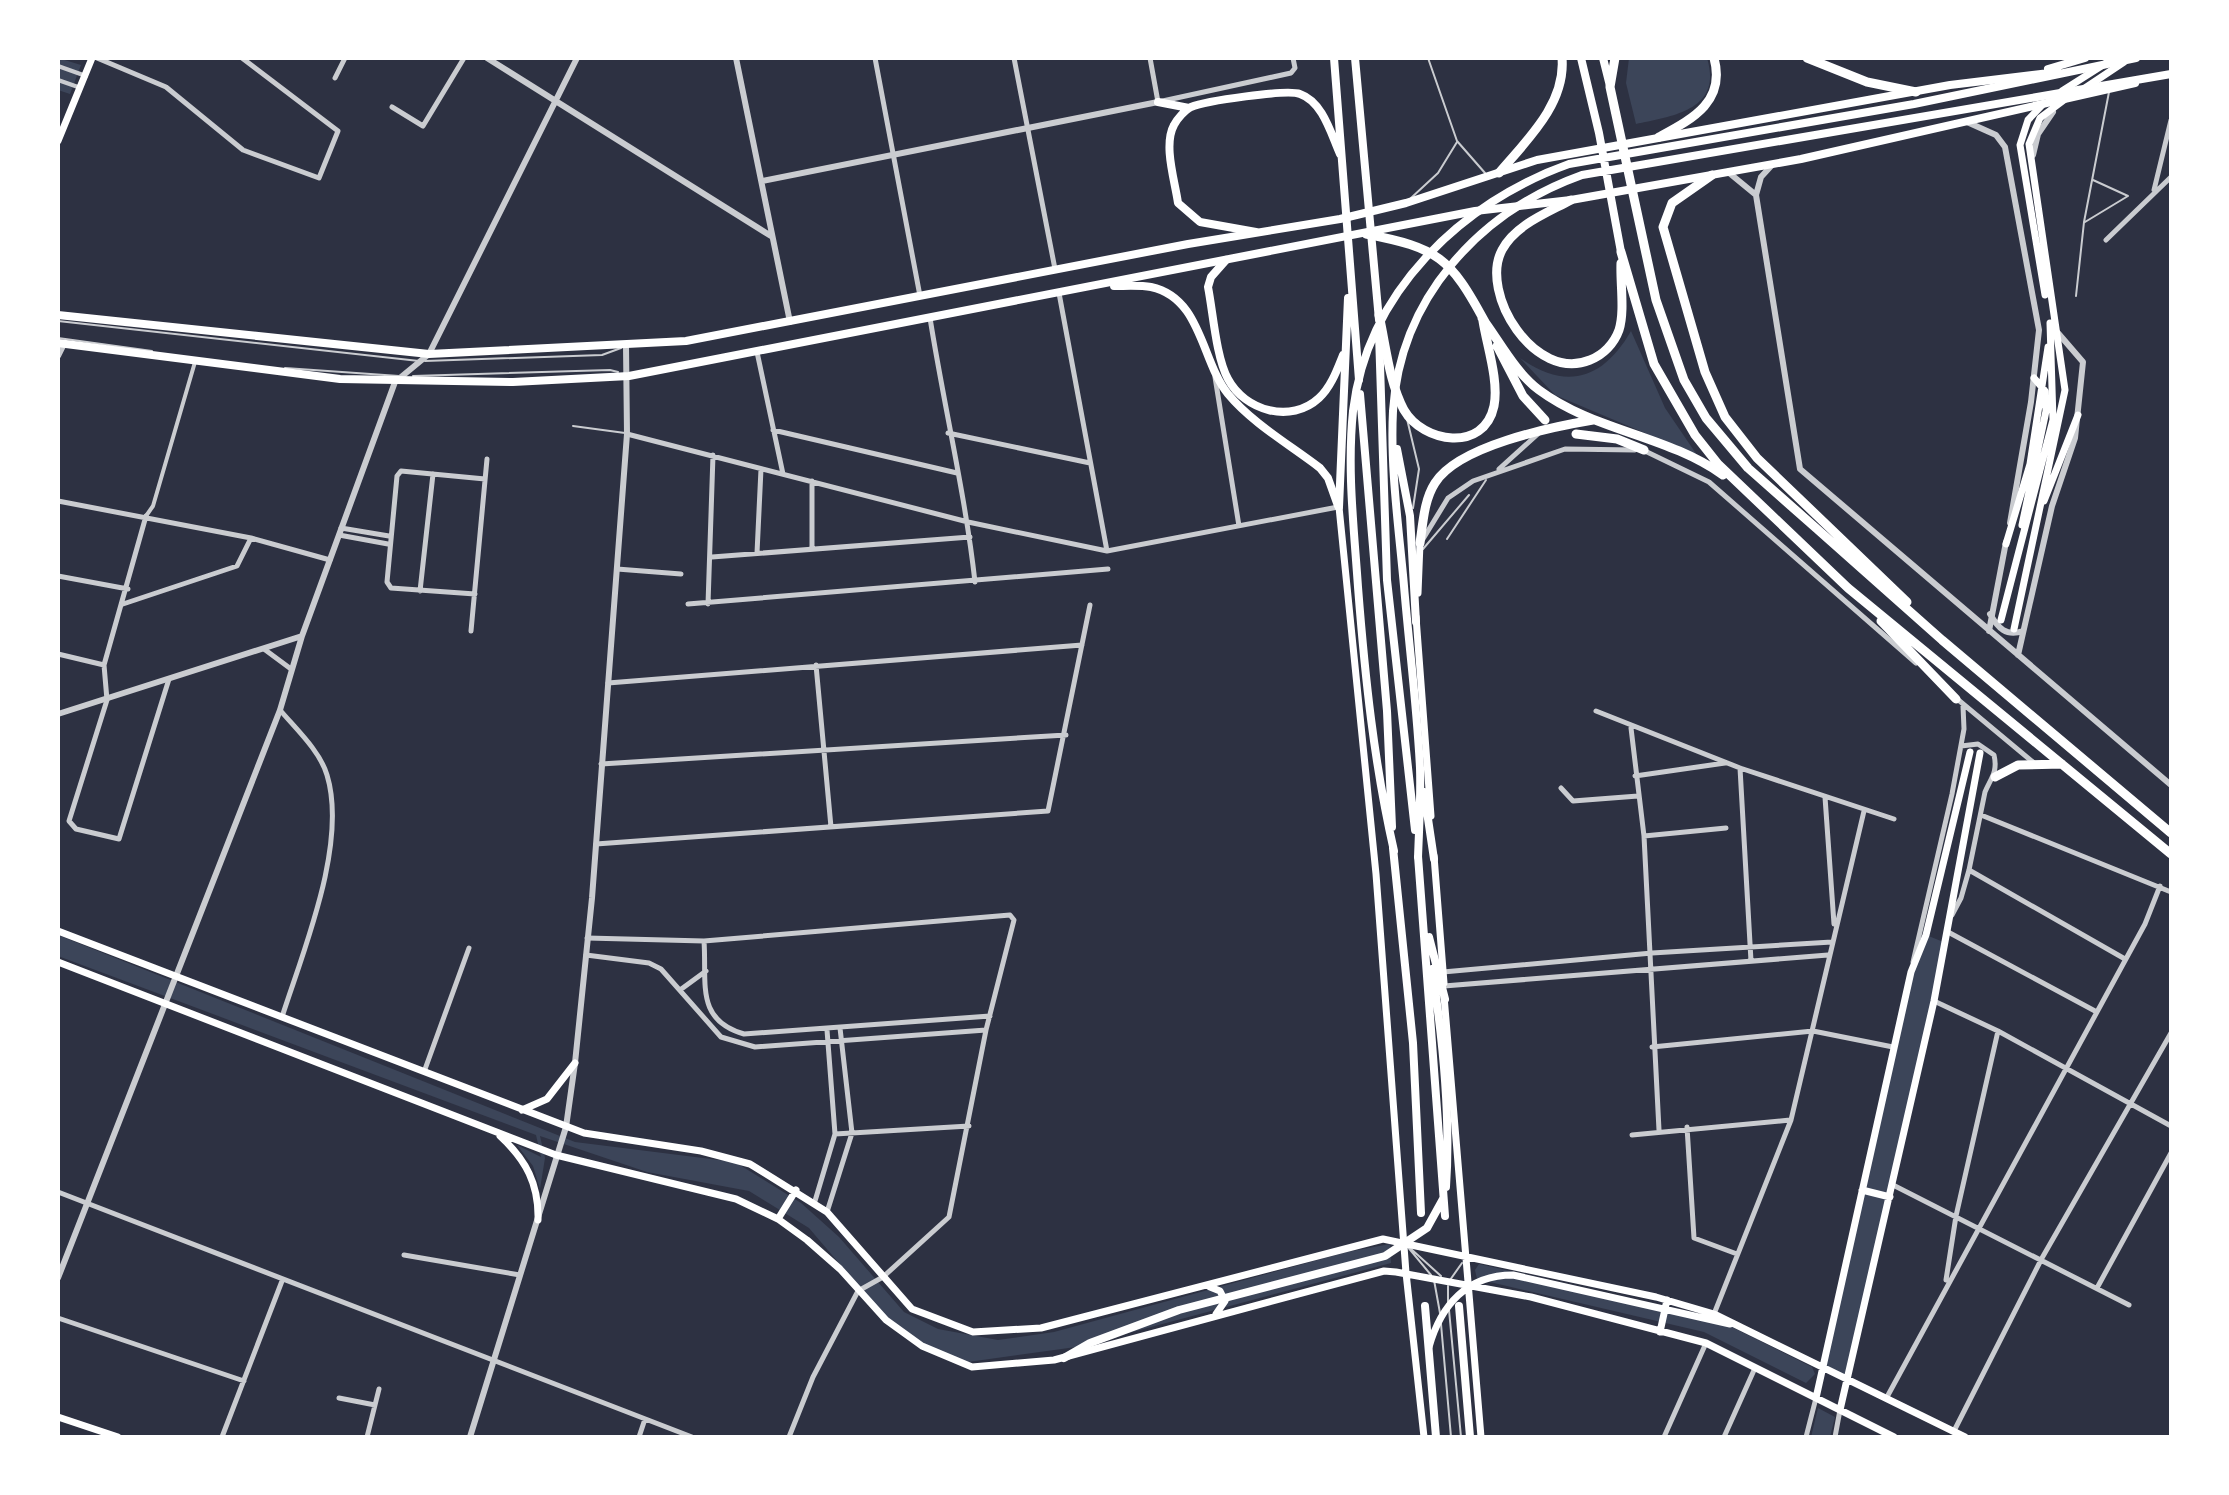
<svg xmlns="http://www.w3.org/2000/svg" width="2229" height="1495" font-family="Rubik,sans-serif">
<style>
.green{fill:#3c4559}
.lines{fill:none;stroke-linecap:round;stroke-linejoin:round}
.service{stroke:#caccd0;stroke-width:2}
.pedestrian{stroke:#caccd0;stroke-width:4}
.minor{stroke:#caccd0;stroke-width:5}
.tertiary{stroke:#caccd0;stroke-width:6}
.secondary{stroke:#fff;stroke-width:7}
.primary{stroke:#fff;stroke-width:8}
.trunk{stroke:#fff;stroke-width:8}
.motorway{stroke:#fff;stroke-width:9}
</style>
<rect width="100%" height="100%" fill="#2d3142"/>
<path class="green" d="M58,58L81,65L70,94L58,90Z
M1629,58H1707C1723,110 1673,116 1636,124L1626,83Z
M1631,331L1665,408L1697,455L1555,395L1520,358C1567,392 1604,378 1631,331Z
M58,935L575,1142L735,1162L801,1203L839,1237L904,1312L938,1329L998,1340L1054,1332L1347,1252L1390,1244L1391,1263L1076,1347L968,1362L922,1346L889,1322L809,1228L749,1191L647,1172L540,1136L545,1158L540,1189L533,1166L517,1145L541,1157L536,1135L58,956Z
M1926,935L1946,943L1847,1377L1823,1366L1911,972Z
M1479,1264L1712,1317L1812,1367L1815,1374L1806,1383L1704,1332L1477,1279L1475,1270Z
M1818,1408L1835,1417L1830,1437H1811Z"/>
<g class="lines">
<path class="service" d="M1428,58L1457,141L1485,173
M1411,198L1438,173L1457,142
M2085,222L2128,196L2093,180
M2076,296L2084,222L2109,92
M58,321L419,361
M58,338L152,351
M425,361L602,355L621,348
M285,368L399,376
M413,376L610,370L618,372
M1407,419L1419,469L1413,508
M573,426L625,433
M1447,539L1486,480
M1423,549L1469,495
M1407,1246L1431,1275
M1410,1248L1441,1276
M1434,1280L1440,1313
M1450,1280L1462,1263
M1448,1286V1303
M1449,1310L1461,1437
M1441,1324L1451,1437"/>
<path class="pedestrian" d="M58,66L86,76
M58,80L78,87
M146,516L153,506L195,362"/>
<path class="minor" d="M97,58L166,87L243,150L319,178L338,131L242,58
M875,58L920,296
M1014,58L1055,269
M1150,58L1158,102L1291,73L1295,68L1293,58
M335,78L345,58
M392,107L423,126L464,58
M2154,190L2171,120
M2106,240L2171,177
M1059,293L1107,551
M930,318C944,406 965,493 975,582
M757,352L783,474
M1215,377L1239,526
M773,430L957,473
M948,433L1090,463
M627,434L968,522L1107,551L1338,507
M1645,451L1709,482L1916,663
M1499,469L1539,433
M58,501L251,538L330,560
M146,516L104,665L107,700L69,821L76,829L119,839L169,679
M341,528L389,536
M339,535L388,544
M1423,539L1448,498L1473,481L1565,449L1635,450
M812,549V481
M757,553L761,469
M712,557L970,537
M617,569L681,574
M58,576L128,589
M420,591L433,474
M475,594L391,588L387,582L397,476L401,471L485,479
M123,604L237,566L251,538
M688,604L1108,569
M708,604L713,455
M471,631L487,459
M264,649L291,669
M58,654L104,665
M816,665L831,827
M608,683L1082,645
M1956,698L2034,763
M280,710C296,729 320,751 327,775C348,844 303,951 282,1017
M1596,711L1740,768L1894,819
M1631,728L1644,836L1659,1130
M601,764L1066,735
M1740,768L1751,961
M1635,776L1725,763
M1561,788L1573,801L1638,796
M1825,797L1834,924
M1981,815L2171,892
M1644,836L1726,828
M596,844L1048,811L1090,605
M1969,870L2125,959
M1952,915L1961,898L1969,870L1985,792C1991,778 1998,772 1994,755L1978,744L1961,746
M1948,932L2095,1011
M587,938L704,941L1010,915L1014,920L986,1030L949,1217L883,1277L858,1291L813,1377L789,1437
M704,941C707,983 695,1020 744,1034L990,1016
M586,955L649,963L661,969L721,1037L755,1047L986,1030
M1913,962L1952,794L1964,729L1963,706
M1443,972L1652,953L1832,942
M1444,986L1828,955
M680,990L706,971
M1934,1001L1998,1031L2171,1126
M1652,1047L1813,1031L1893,1047
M424,1072L469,948
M1687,1127L1694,1238L1737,1254
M835,1134L969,1126
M1632,1135L1790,1120
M1893,1185L2129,1305
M58,1192L692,1437
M815,1201L835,1134L827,1030
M827,1212L852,1133L840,1028
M404,1255L520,1275
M1946,1280L1956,1216L1998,1031
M2097,1288L2171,1153
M1714,1314L1791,1120L1864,811
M58,1318L244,1381
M1887,1397L2145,924L2160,886
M339,1398L375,1405
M1954,1431L2042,1258L2171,1033
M222,1437L282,1281
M367,1437L379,1389
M639,1437L645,1419
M1664,1437L1706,1343
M1724,1437L1755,1368
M1806,1437L1816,1398
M1835,1437L1840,1410"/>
<path class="tertiary" d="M487,58L771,236
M736,58L790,322
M1967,122L1996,135L2005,147L2039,330L2031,402L2010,523
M2033,155L2038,134L2053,112
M1772,165L1761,177L1756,195L1800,469L2171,785
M1728,172L1756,195
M762,181L1158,102
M58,356L64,344
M1990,614C1998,628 2006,637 2023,631
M1989,631L2006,542
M2018,655L2052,506L2075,438L2083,362L2058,333
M58,714L302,636
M58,1278L280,710L302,636L395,382L429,354L577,58
M470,1437L566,1127L575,1063L592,898L627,434L626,346"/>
<path class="secondary" d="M2085,88L2124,62
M2062,91L2114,58
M2042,105L2028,120L2020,145L2045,295
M58,141L92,58
M2044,501L2078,415
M1339,507L1376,874L1406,1273L1424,1437
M2022,525L2046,411L2045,391L2034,378
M2006,544L2030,464L2048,347
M1418,593L1420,543
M1416,617L1431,816
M2001,620L2053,420L2050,323
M2014,629L2065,390L2029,144L2040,118L2064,100
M1434,856L1444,983
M58,931L584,1133L701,1151L750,1164L827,1212L912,1309L973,1332L1041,1328L1383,1239L1656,1297L1714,1314L1965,1437
M58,962L556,1155L736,1199L778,1219L807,1240L840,1269L886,1320L922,1346L972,1367L1054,1360L1384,1271L1396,1272L1531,1297L1706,1343L1894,1437
M1444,996L1481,1437
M522,1110L547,1099L575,1063
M500,1136C526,1160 539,1184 538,1220
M1862,1190L1890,1197
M778,1219L796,1190
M1210,1287L1220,1291L1225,1301L1216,1314
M1660,1332L1667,1300
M1429,1347C1441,1305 1467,1275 1513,1275L1730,1324
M1816,1398L1911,972L1926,935L1970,752
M1840,1410L1934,1001L1980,753
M58,1417L118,1437"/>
<path class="primary" d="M2048,69L2085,58
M1114,286C1126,286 1140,285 1151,287C1202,298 1201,361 1228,394C1252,423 1290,445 1320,468L1328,478L1338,506
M58,315L429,354L686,341L1188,244L1340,219L1406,203L1537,160L1950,85L2058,72
M58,343L340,379L513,382L629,376L1475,211L1571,200L1801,159L2135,83"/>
<path class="trunk" d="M1334,58L1359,380
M1355,58L1379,320
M1581,58L1599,133L1621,252
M1603,58L1610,86
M1158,102L1189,108
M1256,232L1200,222L1178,203C1175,181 1163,145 1174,125C1177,119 1185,110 1191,107C1205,101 1287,89 1300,94C1323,102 1331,134 1340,154
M1226,260L1211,277L1208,287C1213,312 1216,357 1228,379C1245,411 1291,424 1319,398C1331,387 1337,370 1343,355
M1379,334L1387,580L1415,830
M1360,394L1387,711L1392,827
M1397,449L1410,516L1416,622
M1339,507L1348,298
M1424,792L1434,859
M1393,848L1413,1043L1421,1213
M1394,851C1374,763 1365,677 1358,587C1354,528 1347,470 1353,411C1367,292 1462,202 1569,164L1914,104L2136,58
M1418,856L1445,1216
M1418,858C1419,828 1421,798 1420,768C1417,707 1409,646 1404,586C1399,529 1390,468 1393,411C1400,298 1479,212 1582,175L2171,74
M1429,937L1445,999
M1432,969C1443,1040 1451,1115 1446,1187
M1425,1306L1436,1437
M1459,1306L1470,1437
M1064,1358L1090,1343L1179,1310L1385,1256L1427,1228L1443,1199"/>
<path class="motorway" d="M1615,58L1610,87L1656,300L1684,380L1706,418L1748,468L1817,529L1942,640L2171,833
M1807,58L1867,82L1916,92
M1659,137C1692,119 1726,102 1714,58
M1499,173C1526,141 1566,104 1562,58
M1712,175L1672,203L1663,227L1705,372L1725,417L1757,458L1907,602
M1571,200C1547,213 1515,225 1502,250C1479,293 1535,383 1590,360C1603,355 1614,344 1619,330C1625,311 1620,283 1621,263
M1366,234C1438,248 1450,257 1485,322
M1621,252L1654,364L1695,435L1718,464L1848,588L2171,854
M1379,315C1386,346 1389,382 1404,410C1423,443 1484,453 1494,406C1499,381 1487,346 1483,321
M1482,318C1500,342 1515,372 1539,390C1594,431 1667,435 1723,475
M1497,346L1523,396L1545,420
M1576,434L1617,439L1644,450
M1420,543C1423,523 1424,500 1435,483C1458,446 1551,427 1593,420
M1881,621L1956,699
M1995,777L2018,765L2062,764"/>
</g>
<rect width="2229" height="1495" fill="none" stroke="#ffffff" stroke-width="120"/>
</svg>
